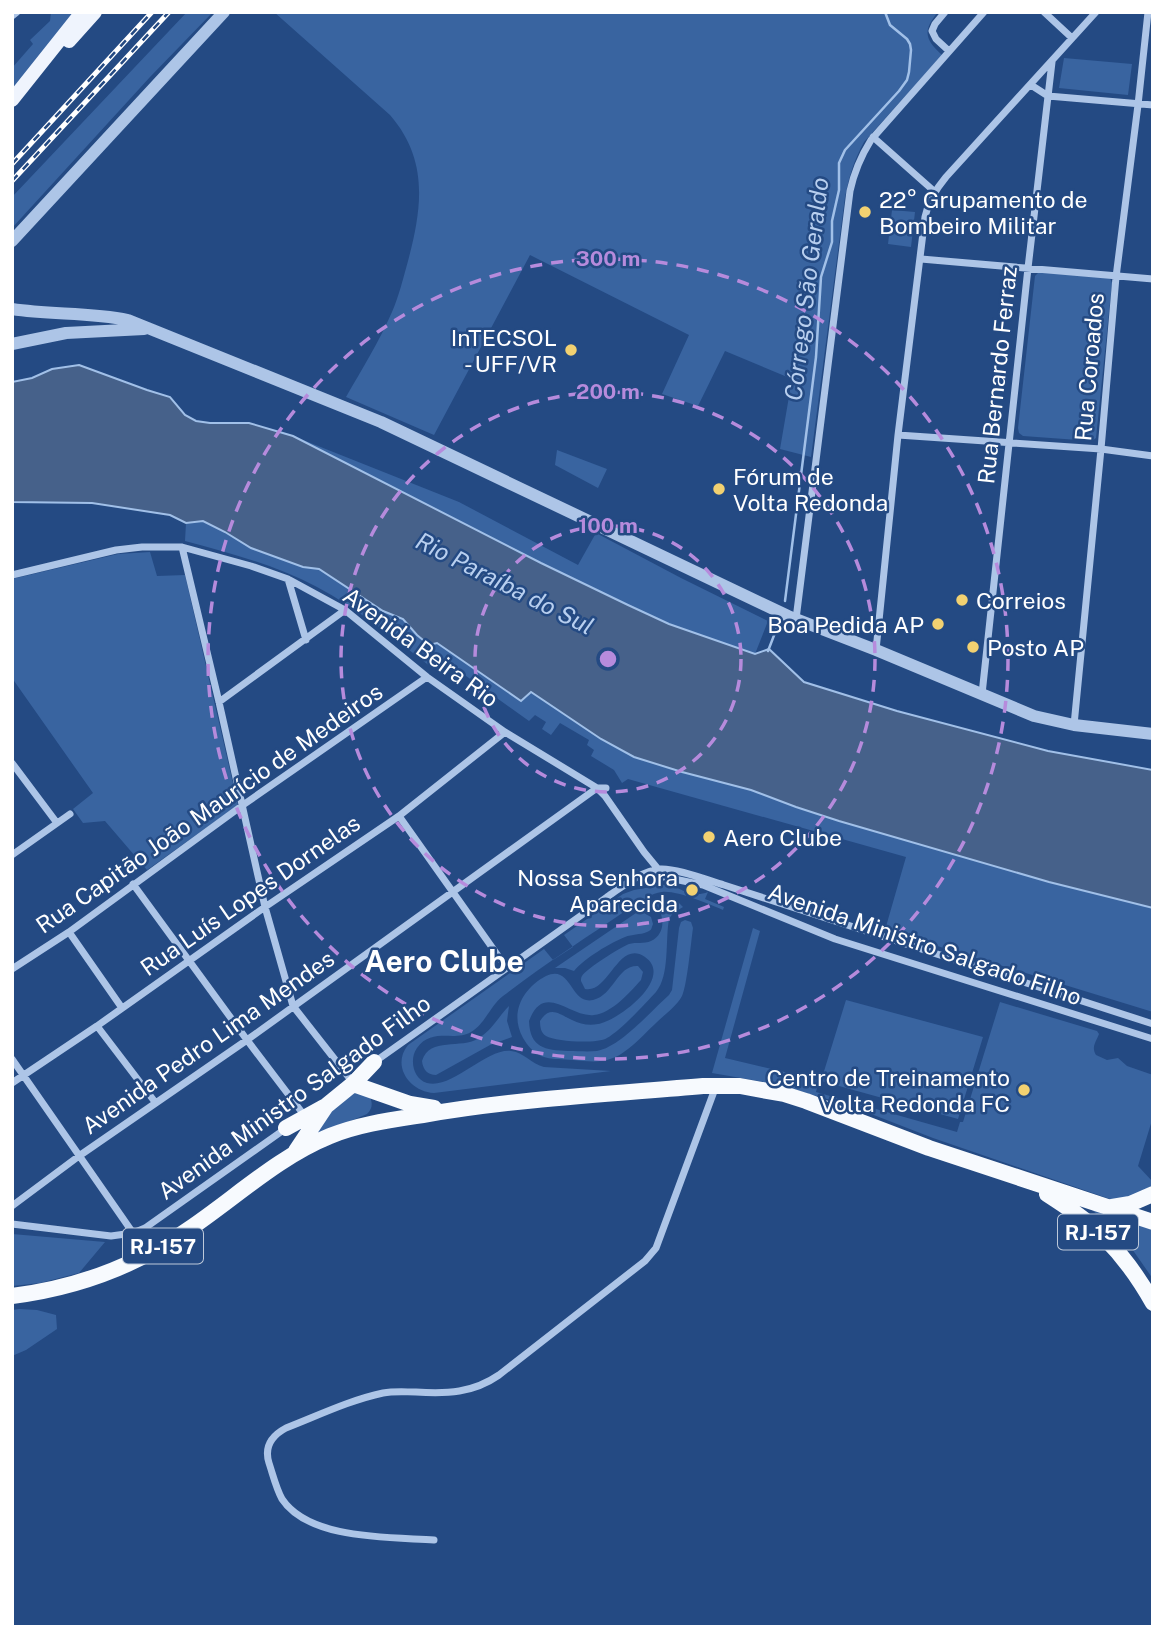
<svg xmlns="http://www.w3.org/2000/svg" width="1165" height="1639" font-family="'Public Sans',sans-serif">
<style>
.green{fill:#3964a0}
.water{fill:#46618a;stroke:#a1c0e8;stroke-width:2}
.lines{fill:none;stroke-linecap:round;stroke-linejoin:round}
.stream{stroke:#a1c0e8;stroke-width:2.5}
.minor{stroke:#adc5e7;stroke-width:7}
.tertiary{stroke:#adc5e7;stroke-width:12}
.primary{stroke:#eff4fd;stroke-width:14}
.trunk{stroke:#f7fafe;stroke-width:16}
.rail-casing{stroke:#fff;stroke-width:5}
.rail{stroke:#244a83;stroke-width:2.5;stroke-dasharray:8;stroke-linecap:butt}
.ring{fill:none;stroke:#b68bdc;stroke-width:3.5;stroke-dasharray:12 9}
.poi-dot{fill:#f2d171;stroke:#244a83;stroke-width:2.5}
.labels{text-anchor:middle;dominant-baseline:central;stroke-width:5;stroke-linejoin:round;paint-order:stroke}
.shield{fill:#244a83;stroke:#bdc9da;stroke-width:2}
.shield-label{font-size:21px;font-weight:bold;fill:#fff}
.poi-label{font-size:23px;fill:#fff;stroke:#244a83;text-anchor:start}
.street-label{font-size:23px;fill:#fff;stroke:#244a83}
.water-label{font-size:24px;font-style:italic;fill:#b8cfef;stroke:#244a83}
.district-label{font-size:30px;font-weight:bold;fill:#fff;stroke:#244a83}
.centre{fill:#b68bdc;stroke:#244a83;stroke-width:3.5}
.ring-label{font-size:21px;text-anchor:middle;font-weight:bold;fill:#b68bdc;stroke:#244a83;stroke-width:5;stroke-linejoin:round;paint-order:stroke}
</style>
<rect width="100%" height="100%" fill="#244a83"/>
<path class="green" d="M51,12H76L12,90V68L33,44L30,40L50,21Z
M187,12H213L150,77L12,228V197Z
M274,12H938C923,30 924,39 942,55L864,142C854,160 849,177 845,197L811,457L780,449L792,379L725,351L698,406L662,394L689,335L530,255L434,435L346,397C362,369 379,342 392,312C399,296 403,279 408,261C422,208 429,160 390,115Z
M1064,58L1132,64L1128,95L1059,88Z
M892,210L915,212L911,247L888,244Z
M1039,272L1110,278L1112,283L1096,438L1092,441L1023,436L1019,433L1018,428L1035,276Z
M293,436L459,502L578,565L596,533L681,578L768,621L755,654L669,624L628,605L541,563Z
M557,450L607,469L598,488L555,465Z
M203,521L303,567L319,569L383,611L403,619L417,635L437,643L522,701L530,691L601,739L634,757L682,772L751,790L796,807L839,821L1049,882L1153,908V1012L885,930L906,857L628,779L622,783L614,770L591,756L594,750L587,745L589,740L560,723L551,735L542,729L546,722L535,715L529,721L441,658L431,667C395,639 358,609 317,587C275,565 230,553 185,541L186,523Z
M150,552L157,576L185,575L238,805L147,870L105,821L83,823L73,809L93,793L12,678V579L118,554Z
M668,884C681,889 693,898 708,892L705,899L724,907L723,910C709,904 676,890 662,892C651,893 640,902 631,907C589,936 543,965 503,996C490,1006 485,1024 471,1032C455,1042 432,1027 417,1048C409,1059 413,1079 427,1083C452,1090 486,1048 511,1051C523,1052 532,1064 544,1067L611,1071L434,1093C410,1092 391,1066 408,1045L544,949L553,960L573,947L564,935L623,894L634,890Z
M669,900L678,902L683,907L673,913L669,919C665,941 670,975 656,992C645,1004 620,1031 607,1038C597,1044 556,1042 546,1036C541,1033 540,1027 540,1021C550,1005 559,1014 572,1020C580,1024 589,1026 598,1024C618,1021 675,978 645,957C618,939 609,994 585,989L581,981C581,979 581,977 582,976C586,969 621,947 629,944C636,942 644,944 651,941C667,933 664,914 655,903Z
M636,913H644L651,917L653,924C651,929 652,930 647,932C640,935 632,934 625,937C610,943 585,958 574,971L565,968H555Z
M685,920L691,922L693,928C691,942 687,986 682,996C676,1007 664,1015 656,1023C644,1034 626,1055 610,1059C599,1063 585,1061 573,1060C563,1059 551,1060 541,1056C533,1052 527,1045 523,1038C509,1013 523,988 546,976C572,964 570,1005 593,1000C614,995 617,965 638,966L643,972L641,980C629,993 612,1013 594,1015C570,1018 544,981 529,1021C530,1048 545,1050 568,1051C578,1051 587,1052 597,1051C620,1047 650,1012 669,995L672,990L679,928L681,922Z
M753,928L760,931L725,1058L819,1080L816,1092L957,1132L960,1122H963L1000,1002L1097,1031L1099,1034C1096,1042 1091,1047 1096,1055L1107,1060L1118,1058L1127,1066L1153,1075V1117L1138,1166L1153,1182V1185C1140,1194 1126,1201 1110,1199L933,1138L848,1105L775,1084L712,1073Z
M846,1000L983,1037L958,1119L821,1081Z
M509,1006L507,1021L512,1037L490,1045L436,1075C428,1075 423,1070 422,1061C430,1036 461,1050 479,1038C492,1030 499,1016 509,1006Z
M356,1092L370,1097C373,1104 372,1109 367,1114L310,1138L322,1117Z
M1089,1207L1153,1228V1279L1130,1246Z
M12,1234L105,1242L79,1273L40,1283L12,1286Z
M19,1309L37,1310L56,1315L57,1329L26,1350L12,1356V1310Z"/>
<path class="water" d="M79,365L147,390L170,397L185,415L196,421L210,423H249L293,436L541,563L628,605L669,624L755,654L769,649L804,682L897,711L1048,751L1153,770V908L1049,882L839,821L796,807L751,790L682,772L634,757L601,739L531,692L521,701L437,643L429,645L417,635L403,619L383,611L319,569L303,567L251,548L225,532L203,521L186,523L170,515L92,503L12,502V382L32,378L52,369Z"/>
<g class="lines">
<path class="stream" d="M785,601L816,357L821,277L832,242V221L839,190V163L845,150L899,91L907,80L909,72L911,50L910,44L907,39L890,25L885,12
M768,651L778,625"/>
<path class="minor" d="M945,12L935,24L932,31L936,39L949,51
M1044,12L1072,38
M12,16L17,12
M1031,85L1048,96L1153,105
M873,137L935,192
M921,259L1153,279
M898,435L1101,449L1153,456
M182,547L219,702L265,907L293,1006L351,1080
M12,575L116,550L142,547H182L251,566L288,579L345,610L427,677L505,732L597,788L605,796L644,852L658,869
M288,579L306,640
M796,619L850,191C854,173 861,156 871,140L984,12
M876,650L898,435L925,217C928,201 936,189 946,177L1096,12
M982,694L1028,268L1052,62
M219,702L345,610
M1074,725L1101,449L1116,277L1138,105L1148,12
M12,763L57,823
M399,816L506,967
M12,855L70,814
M650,874L703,885L835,939L1153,1039
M133,884L247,1040L304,1115
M69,932L122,1008
M12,969L69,932L243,805L427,677
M97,1026L155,1102
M12,1059L133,1233
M373,1063L607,897C622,887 641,871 660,869C676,868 707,880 724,885L1153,1024
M12,1083L97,1026L265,907L399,816L505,732
M12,1206L79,1156L247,1040L597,788H606
M12,1224L111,1236L133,1233L145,1228L285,1129
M434,1540C390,1537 309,1540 282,1499C276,1488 273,1475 269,1463C264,1447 271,1436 286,1428C317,1416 350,1400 383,1393C394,1391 405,1392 416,1392C447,1394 473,1393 499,1375L645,1261L656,1248L716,1086"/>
<path class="tertiary" d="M12,241L224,12
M12,309C51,315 90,312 128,320L381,422L788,616L876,650L1034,716L1074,725L1153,734
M12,344L66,333L144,329"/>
<path class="primary" d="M69,41L95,12
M12,100L82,12"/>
<path class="trunk" d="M353,1084L374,1062
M286,1128L324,1107
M296,1151L326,1106L353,1084L410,1104L434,1108
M1047,1194C1067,1207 1087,1220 1104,1237C1123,1256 1140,1280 1153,1303
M1112,1207L1130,1204L1153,1194
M12,1296C76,1288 136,1266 189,1229C235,1198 278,1157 330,1136C360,1124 391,1120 423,1115C515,1099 610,1094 703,1086H740L784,1094L806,1101L929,1148L1153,1222"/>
<g class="rail-casing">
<path id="rail" d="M12,164L152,12
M12,181L169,12"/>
</g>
<use href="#rail" class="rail"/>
</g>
<g class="ring">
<circle cx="608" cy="659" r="133"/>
<circle cx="608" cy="659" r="267"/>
<circle cx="608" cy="659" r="400"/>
</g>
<g class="poi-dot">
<circle cx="865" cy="212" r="7"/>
<circle cx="571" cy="350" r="7"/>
<circle cx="719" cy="489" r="7"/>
<circle cx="962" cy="600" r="7"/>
<circle cx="938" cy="624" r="7"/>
<circle cx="973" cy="647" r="7"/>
<circle cx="709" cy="837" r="7"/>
<circle cx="692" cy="890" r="7"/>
<circle cx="1024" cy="1090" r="7"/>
</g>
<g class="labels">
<g class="shield">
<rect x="1058" y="1214.5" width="80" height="35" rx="5"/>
<rect x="123" y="1228.5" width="80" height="35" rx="5"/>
</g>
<g class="shield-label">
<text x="1098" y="1232">RJ-157</text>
<text x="163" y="1246">RJ-157</text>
</g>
<g class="poi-label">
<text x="879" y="199">22° Grupamento de<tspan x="879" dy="26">Bombeiro Militar</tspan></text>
<text x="557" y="337" text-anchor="end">InTECSOL<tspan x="557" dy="26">- UFF/VR</tspan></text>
<text x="733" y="476">Fórum de<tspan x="733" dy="26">Volta Redonda</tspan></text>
<text x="976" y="600">Correios</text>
<text x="924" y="624" text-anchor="end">Boa Pedida AP</text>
<text x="987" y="647">Posto AP</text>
<text x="723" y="837">Aero Clube</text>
<text x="678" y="877" text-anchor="end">Nossa Senhora<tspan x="678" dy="26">Aparecida</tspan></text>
<text x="1010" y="1077" text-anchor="end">Centro de Treinamento<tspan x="1010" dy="26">Volta Redonda FC</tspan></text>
</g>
<g class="street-label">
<text transform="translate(1089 367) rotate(-85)">Rua Coroados</text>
<text transform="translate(997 375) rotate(-84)">Rua Bernardo Ferraz</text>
<text transform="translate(421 647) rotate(36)">Avenida Beira Rio</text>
<text transform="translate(209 808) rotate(-35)">Rua Capitão João Maurício de Medeiros</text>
<text transform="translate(250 895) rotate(-35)">Rua Luís Lopes Dornelas</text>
<text transform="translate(925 944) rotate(19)">Avenida Ministro Salgado Filho</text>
<text transform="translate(208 1042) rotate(-35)">Avenida Pedro Lima Mendes</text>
<text transform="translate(294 1097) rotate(-36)">Avenida Ministro Salgado Filho</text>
</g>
<g class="water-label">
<text transform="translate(806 289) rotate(-83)">Córrego São Geraldo</text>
<text transform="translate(505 583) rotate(27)">Rio Paraíba do Sul</text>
</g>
<g class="district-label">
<text x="444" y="961">Aero Clube</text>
</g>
</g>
<circle cx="608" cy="659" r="10" class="centre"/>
<g class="ring-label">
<text x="608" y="266">300 m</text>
<text x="608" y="399">200 m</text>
<text x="608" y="533">100 m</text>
</g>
<rect width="1165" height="1639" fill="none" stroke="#ffffff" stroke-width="28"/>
</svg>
